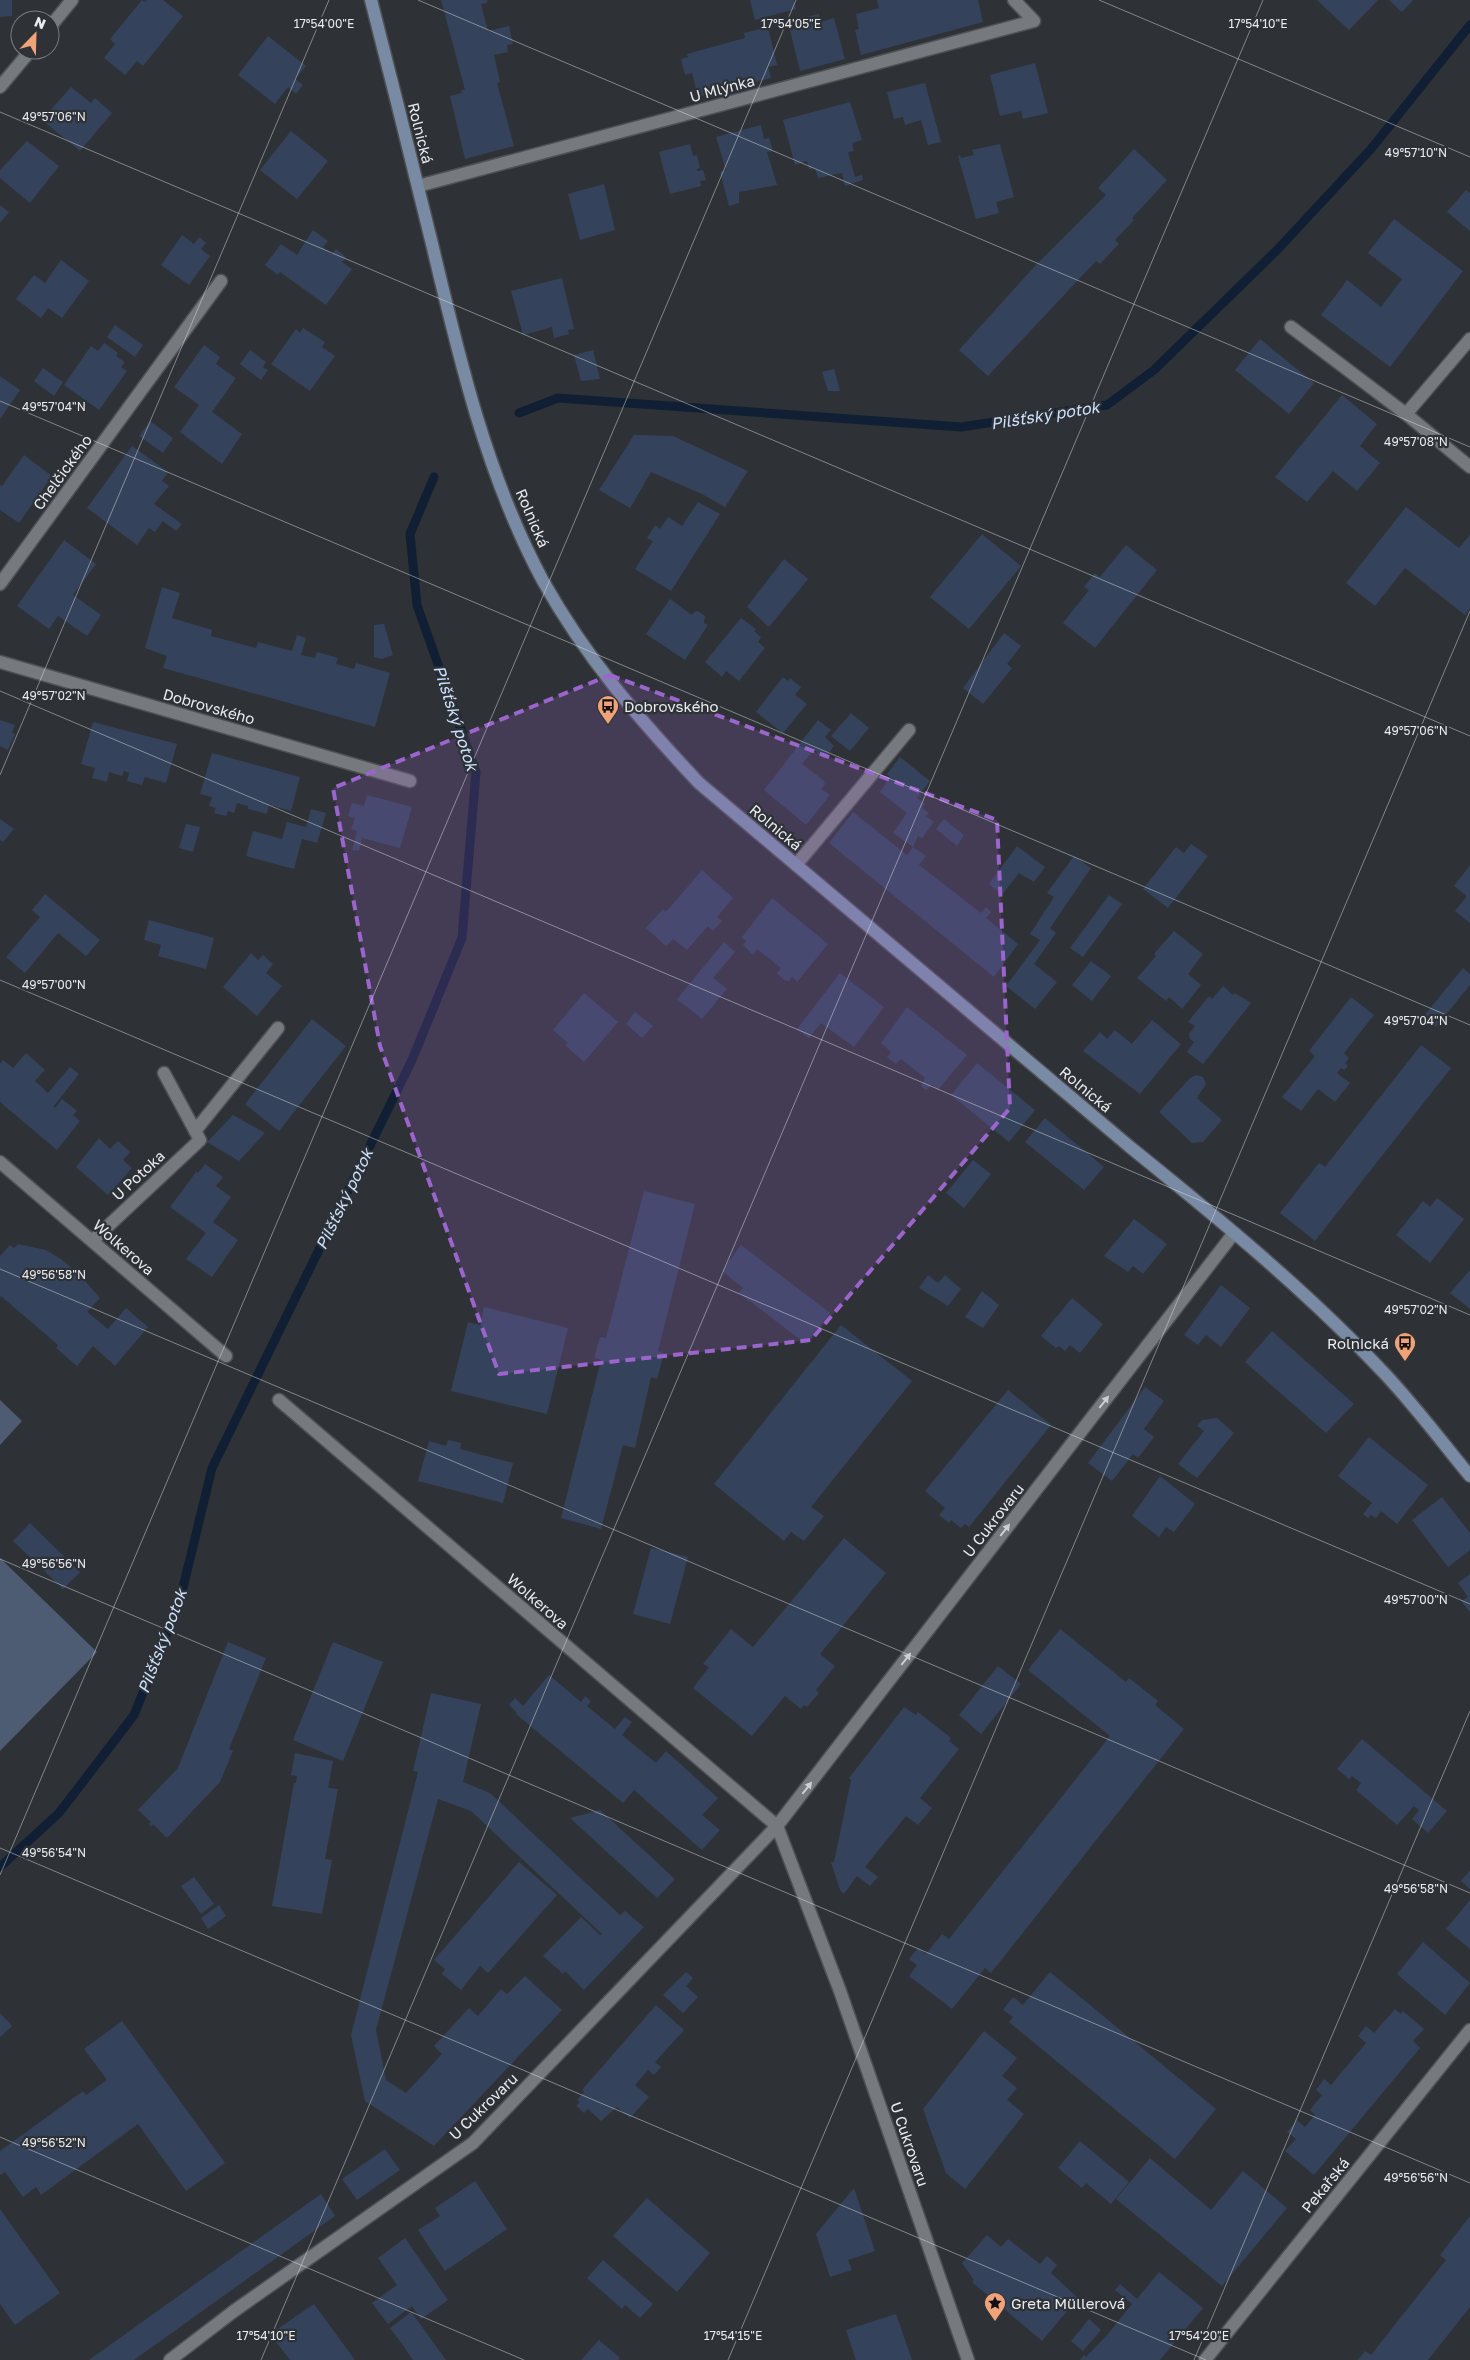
<svg xmlns="http://www.w3.org/2000/svg" width="1470" height="2360" font-family="'Golos Text',sans-serif">
<style>
.green{fill:#4d5c72}
.lines{fill:none;stroke-linecap:round;stroke-linejoin:round}
.stream{stroke:#111f34;stroke-width:9}
.building{fill:#34435b}
.street-casing{stroke:#4e5054;stroke-width:15}
.secondary-casing{stroke:#4e5054;stroke-width:15}
.street{stroke:#767a7f;stroke-width:12}
.secondary{stroke:#788aa4;stroke-width:12}
.oneway{fill:#cccfd2}
.marked{fill:#9c65cd;fill-opacity:0.2;stroke:#9c65cd;stroke-width:4;stroke-dasharray:10 6;stroke-linejoin:round}
.ticks{fill:none;stroke:#e9ebee;stroke-width:1;stroke-opacity:0.45}
.labels{text-anchor:middle;dominant-baseline:central;stroke-width:4.5;stroke-linejoin:round;paint-order:stroke}
.street-label{font-size:15px;fill:#e9ebee;stroke:#2e3236}
.poi-label{font-size:15px;fill:#e9ebee;stroke:#2e3236;text-anchor:start}
.water-label{font-size:16px;font-style:italic;fill:#cde1fe;stroke:#2e3236}
.ticks-label{font-size:12px;text-anchor:middle;fill:#e9ebee;stroke:#2e3236;stroke-width:4.5;stroke-linejoin:round;paint-order:stroke}
</style>
<rect width="100%" height="100%" fill="#2e3236"/>
<path class="green" d="M0,1400L22,1421L0,1445Z
M0,1558L97,1652L0,1751Z"/>
<g class="lines">
<path class="stream" d="M519,413L558,398L961,427L1107,405L1154,370L1278,249L1371,149L1470,25
M0,1867L59,1813L134,1715L180,1600L212,1468L412,1060L462,938L476,772L417,605L410,534L434,477"/>
</g>
<path class="building" d="M0,0H12V16L0,17Z
M142,0L145,2L147,0H163L183,16L143,66L137,61L125,75L104,58L115,44L110,39Z
M441,0H487V3L481,4L488,31L509,26L513,44L507,45L508,52L494,55L500,82L497,83L514,146L465,159L450,96L462,93L461,90H465Z
M750,0H794L796,9L755,20Z
M877,0H978L983,22L861,55L855,30L859,29L856,14L879,8Z
M1317,0H1378L1349,30Z
M1389,0H1413L1402,12Z
M819,14L821,22L834,18L845,59L800,71L790,30L804,26L802,18Z
M768,27L777,65L768,67L771,78L698,97L692,73L685,75L681,59L688,57L687,54L745,38L744,33Z
M268,36L306,66L295,79L303,85L296,94L288,87L275,104L238,75Z
M1035,63L1048,113L1023,119L1021,111L1000,116L990,75Z
M925,83L941,142L928,145L921,120L905,125L903,117L894,119L887,92Z
M71,87L91,103L95,98L112,113L80,151L42,120Z
M850,102L862,140L852,143L854,151L848,152L855,177L862,175L863,180L845,186L842,173L818,178L815,168L809,169L807,161L795,165L783,120Z
M761,125L764,139L769,138L773,151L767,152L777,185L739,192V203L729,206L720,172L726,170L716,137Z
M291,131L328,161L297,199L260,170Z
M27,141L59,166L30,203L0,178V170Z
M690,144L693,156L697,155L700,168L697,169V171L703,170L706,180L700,181L701,186L670,194L659,152Z
M1000,144L1014,197L996,202L999,213L976,219L958,156L960,155L961,158L974,155L972,150Z
M1134,149L1167,180L1132,218L1134,220L1115,240L1119,244L1100,264L1096,261L988,376L959,350L1034,267L1106,195L1098,188Z
M604,184L615,230L580,240L568,194Z
M1466,190L1470,193V231L1447,212Z
M0,205L9,212L0,223Z
M1394,219L1463,271L1390,367L1321,315L1347,280L1381,307L1402,279L1368,253Z
M313,230L328,241L323,247L332,254L336,249L346,257L342,262L352,269L326,305L280,272L278,275L265,265L281,244L297,255Z
M182,235L194,244L199,237L206,243L201,249L210,256L189,285L161,265Z
M61,260L89,281L62,318L48,308L41,318L16,299L34,275L45,283Z
M562,278L574,329L568,330L569,334L554,338L552,327L523,335L511,291Z
M115,325L143,345L135,357L107,337Z
M303,328L325,342L322,347L335,356L310,391L271,364L296,329L300,333Z
M1260,339L1314,383L1289,414L1235,370Z
M104,343L118,353L116,356L125,362L121,367L127,371L99,410L64,385L91,346L98,351Z
M204,345L220,357L216,364L236,378L212,412L242,434L222,464L180,432L199,405L174,387Z
M250,350L266,362L263,367L268,370L261,380L240,364Z
M593,350L600,379L581,381L574,355Z
M43,368L63,382L54,396L34,381Z
M834,369L840,391H828L822,372Z
M0,376L20,390L0,419Z
M1342,395L1377,424L1360,446L1380,463L1357,491L1333,471L1307,502L1275,477Z
M150,421L173,438L163,453L139,436Z
M634,435L673,436L748,471L725,507L702,494L651,472L630,508L599,490Z
M132,446L168,472L162,481L169,486L154,504L182,524L176,531L163,521L155,532L149,528L137,545L87,508Z
M24,455L52,476L19,523L0,510V485L2,486Z
M698,502L720,514L671,591L635,569L653,541L647,538L655,525L660,529L668,517L682,526Z
M1406,507L1459,548L1470,535V608L1465,615L1405,568L1375,606L1346,583Z
M982,534L1021,566L969,629L930,597Z
M64,540L96,564L73,595L101,615L87,636L58,616L49,629L17,606Z
M1126,545L1157,570L1095,648L1063,623L1089,590L1084,587L1095,573L1100,577Z
M784,559L808,579L769,627L747,607Z
M162,587L180,593L172,618L212,630L211,636L256,648L258,642L292,651L297,635L306,638L301,655L315,658L317,652L338,658L336,664L354,669L356,663L390,673L375,727L163,668L167,656L145,648Z
M670,599L692,615L694,612L698,611L705,616L704,623L708,625L685,660L646,634Z
M741,618L756,629L754,631L761,637L758,642L765,648L739,681L726,671L722,677L705,662Z
M384,624L393,655L382,659L374,657V625Z
M1004,633L1021,646L1007,664L1012,668L983,704L963,688Z
M783,677L788,681L790,678L801,687L795,695L807,704L783,733L756,712Z
M851,713L869,728L850,751L831,736Z
M0,720L15,725L12,733L15,734L8,750L0,746Z
M818,720L831,730L825,737L834,746L824,759L814,750L802,764L823,780L825,784L821,789L830,795L806,825L764,790Z
M93,722L177,744L166,783L145,777L142,785L127,781L129,773L124,771L122,776L109,772L107,782L92,778L95,768L81,764Z
M212,753L300,777L291,811L269,805L267,814L248,809V806L237,803L234,813L228,811L226,816L214,813L216,808L209,806L212,797L200,794Z
M900,757L930,781L917,798L925,804L922,808L929,813L926,816L934,822L922,838L918,836L913,847L893,833L907,813L880,792L890,777L887,774Z
M367,795L412,807L400,848L362,838L359,851L352,850L357,831L351,829L355,818L348,816L352,803L364,806Z
M311,809L326,813L317,843L302,839L294,869L246,856L253,831L282,839L287,822L306,827Z
M853,812L907,855L913,847L926,856L919,865L981,913L986,907L991,912L986,918L1018,944L994,977L829,843Z
M0,819L14,829L3,842L0,840Z
M944,819L964,835L957,846L936,829Z
M186,824L200,827L193,852L179,848Z
M1191,844L1208,856L1168,908L1143,889L1176,847L1184,853Z
M1017,846L1045,867L1034,882L1019,873L1002,895L989,884Z
M1074,856L1091,868L1050,928L1056,933L1034,964L1057,982L1035,1009L1006,986L1040,940L1030,934L1054,897L1047,893Z
M1470,865V923L1455,911L1467,896L1454,886Z
M702,870L733,898L717,917L722,921L713,931L708,926L687,950L673,939L666,946L646,928L663,909L666,912Z
M45,894L100,940L86,956L58,933L25,973L6,957L40,917L32,910Z
M1109,895L1122,904L1083,957L1070,948Z
M772,898L828,944L797,982L792,977L789,981L784,980L777,973L781,968L757,949L753,955L743,945L746,941L742,937Z
M149,920L214,938L206,969L158,956L161,945L144,940Z
M1174,931L1203,954L1188,974L1201,985L1182,1009L1169,997L1166,1001L1137,978L1156,956L1154,954Z
M724,942L735,952L713,978L727,989L702,1019L677,999Z
M251,953L258,960L263,955L273,964L266,973L282,986L257,1016L223,987Z
M1091,961L1111,976L1092,1001L1072,985Z
M1463,968L1470,974V985L1436,1027L1423,1017Z
M840,973L884,1007L854,1047L821,1023L809,1038L797,1029Z
M1223,986L1233,995L1235,993L1251,1003L1203,1064L1187,1052L1194,1042L1190,1039L1189,1034L1195,1026L1188,1022L1209,996L1212,999Z
M584,993L618,1022L584,1062L565,1045L568,1043L553,1030Z
M1351,997L1374,1015L1344,1053L1349,1058L1345,1063L1348,1066L1344,1070L1341,1068L1337,1073L1350,1083L1335,1102L1318,1089L1301,1111L1282,1097L1315,1056L1309,1051Z
M907,1007L967,1055L938,1090L932,1085L926,1090L921,1086L925,1078L901,1059L896,1064L887,1057L891,1052L881,1043Z
M635,1012L653,1026L642,1038L626,1024Z
M312,1019L346,1046L279,1131L245,1104Z
M1152,1020L1181,1044L1140,1094L1083,1051L1100,1032L1107,1039L1115,1030L1132,1044Z
M1421,1045L1451,1068L1315,1241L1280,1213L1319,1163L1325,1167Z
M26,1053L45,1070L35,1081L48,1093L70,1067L79,1074L53,1107L55,1108L62,1099L77,1111L73,1115L80,1121L57,1150L0,1102V1064L3,1060L13,1068Z
M977,1063L1035,1110L1009,1142L951,1095Z
M1196,1075L1203,1077L1206,1084L1197,1098L1222,1120L1203,1142L1192,1143L1159,1112L1190,1078Z
M233,1115L265,1133L239,1161L207,1142Z
M1045,1118L1104,1167L1084,1190L1025,1142Z
M99,1138L110,1149L118,1141L130,1152L123,1160L132,1168L108,1195L76,1167Z
M973,1160L991,1174L964,1208L946,1193Z
M205,1164L223,1177L216,1186L231,1197L213,1222L238,1240L212,1277L186,1259L206,1233L170,1207L196,1172L198,1173Z
M644,1191L695,1204L658,1351L664,1353L657,1379L651,1377L635,1448L623,1445L601,1529L561,1518L601,1360L594,1358L600,1337L606,1338Z
M1437,1198L1464,1219L1430,1263L1396,1235L1423,1201L1430,1207Z
M1134,1219L1167,1244L1143,1274L1133,1266L1128,1272L1104,1256Z
M18,1244L46,1250L61,1259L80,1275L100,1298L87,1312L108,1329L126,1308L148,1327L115,1366L93,1346L77,1366L56,1348L58,1345L1,1296L0,1298V1256L10,1245L14,1248Z
M741,1245L830,1313L806,1344L739,1293L743,1288L722,1271Z
M1470,1270V1309L1450,1293Z
M928,1275L938,1283L945,1275L961,1289L948,1306L919,1288Z
M1221,1285L1250,1308L1221,1347L1206,1335L1198,1345L1184,1335Z
M982,1291L999,1305L983,1328L965,1317Z
M1072,1298L1103,1324L1080,1353L1070,1345L1065,1351L1059,1346L1056,1348L1041,1336Z
M484,1307L568,1328L547,1414L451,1391L468,1322L480,1325Z
M841,1325L912,1381L811,1507L824,1516L804,1541L791,1532L784,1541L714,1484Z
M1272,1331L1354,1404L1326,1433L1245,1362Z
M1145,1387L1164,1401L1144,1429L1154,1437L1138,1458L1133,1454L1112,1481L1088,1463Z
M1008,1390L1051,1425L969,1527L965,1524L961,1528L951,1520L949,1523L939,1515L945,1508L925,1491Z
M1217,1418L1234,1433L1197,1478L1178,1464L1204,1431L1197,1426L1202,1420Z
M1369,1437L1428,1485L1397,1524L1381,1511L1376,1518L1371,1515L1368,1518L1363,1514L1372,1503L1338,1476Z
M448,1440L461,1443L460,1449L513,1463L503,1503L418,1481L429,1441L446,1446Z
M1160,1476L1195,1504L1174,1532L1166,1527L1159,1537L1132,1516Z
M1442,1497L1470,1533V1550L1448,1567L1412,1520Z
M30,1523L80,1572L63,1589L13,1541Z
M844,1538L886,1573L820,1654L835,1666L816,1690L819,1693L807,1707L804,1705L801,1709L785,1696L752,1736L693,1688L709,1667L703,1664L731,1629L753,1647Z
M651,1548L688,1557L670,1624L633,1614Z
M1470,1574V1612L1461,1601L1468,1597L1458,1583Z
M1060,1629L1126,1682L1129,1678L1158,1701L1155,1705L1184,1729L991,1973L985,1968L952,2009L909,1976L917,1965L909,1959L918,1948L926,1954L942,1934L949,1939L1110,1736L1028,1670Z
M228,1642L266,1658L229,1749L233,1751L220,1782L167,1838L153,1824L151,1827L149,1824L151,1822L138,1810L178,1768Z
M333,1642L383,1662L343,1761L293,1740Z
M998,1666L1021,1684L981,1734L959,1715Z
M549,1675L581,1702L585,1696L591,1701L587,1706L615,1729L625,1717L632,1722L622,1735L656,1763L666,1751L718,1798L702,1815L720,1830L702,1850L634,1790L623,1803L516,1714L517,1713L509,1705L515,1698L523,1706Z
M431,1693L481,1704L463,1782L490,1793L620,1915L625,1911L644,1927L584,1990L565,1971L563,1974L543,1956L581,1917L600,1935L602,1934L471,1811L438,1799L376,2030L386,2080L406,2093L442,2054L434,2046L469,2008L478,2016L501,1989L507,1994L525,1976L562,2010L434,2146L365,2101L351,2035L418,1772L413,1771Z
M904,1707L916,1715L918,1712L951,1738L949,1741L959,1749L920,1798L932,1808L918,1825L906,1816L865,1867L878,1877L870,1886L857,1876L844,1894L840,1890L831,1862H834L851,1780L849,1778Z
M1362,1739L1447,1811L1428,1833L1412,1819L1419,1810L1414,1806L1397,1825L1356,1790L1361,1783L1352,1776L1349,1779L1337,1769Z
M295,1753L333,1761L328,1788L338,1789L325,1859L332,1860L322,1914L272,1906L294,1783H296L297,1776L291,1775Z
M600,1810L675,1879L657,1898L570,1818Z
M519,1862L557,1895L488,1973L480,1966L461,1990L442,1974L445,1969L434,1960Z
M1470,1870V1889L1461,1881Z
M194,1877L214,1904L201,1914L181,1886Z
M1470,1900V1949L1446,1929Z
M219,1905L226,1916L208,1929L201,1918Z
M1423,1942L1470,1983L1445,2015L1397,1974Z
M686,1972L693,1978L686,1986L698,1997L683,2013L663,1995Z
M1050,1972L1216,2109L1175,2159L1009,2022L1013,2017L1003,2010L1013,1997L1023,2005Z
M656,2005L684,2030L655,2062L661,2067L654,2075L648,2070L635,2085L649,2097L630,2118L617,2107L601,2121L588,2109L584,2113L576,2106L580,2102L577,2100L584,2092L582,2090Z
M1395,2009L1401,2014L1403,2011L1424,2029L1413,2041L1420,2048L1314,2175L1285,2151L1296,2139L1287,2132L1297,2120L1305,2127L1315,2115L1310,2110L1322,2095L1316,2090L1324,2079L1331,2085L1366,2043L1358,2036L1366,2026L1374,2033Z
M0,2013L12,2026L0,2037Z
M122,2021L225,2163L186,2191L138,2124L41,2195L36,2187L23,2197L5,2172L0,2175V2151L83,2091L86,2095L107,2080L84,2049Z
M984,2031L1017,2058L1002,2076L1017,2088L1007,2100L1024,2114L965,2189L946,2173L923,2109Z
M1080,2141L1129,2182L1111,2204L1086,2183L1082,2188L1058,2168Z
M385,2149L400,2170L357,2200L342,2179Z
M1150,2158L1211,2210L1243,2171L1287,2208L1222,2286L1116,2199Z
M475,2181L507,2229L445,2271L418,2230L440,2216L435,2208Z
M854,2188L875,2251L848,2260L852,2270L830,2277L816,2234Z
M321,2194L335,2216L134,2360H89Z
M647,2198L710,2253L677,2292L613,2236Z
M0,2209L60,2293L15,2325L0,2304Z
M1470,2216V2307L1428,2360H1358L1365,2351L1371,2355L1446,2260L1440,2255Z
M987,2235L1001,2247L1008,2239L1040,2264L1047,2256L1057,2265L1051,2273L1078,2298L1042,2341L972,2282L974,2280L962,2263Z
M405,2238L448,2300L421,2319L412,2306L388,2324L372,2303L397,2285L378,2258Z
M603,2260L653,2304L640,2318L625,2305L622,2309L587,2278Z
M1159,2272L1203,2308L1160,2360H1080L1084,2355L1086,2357L1107,2335L1132,2304L1115,2290L1120,2284L1137,2299Z
M314,2304L341,2341L355,2360H290L270,2334Z
M411,2312L420,2324L446,2360H413L399,2340L390,2328Z
M896,2314L912,2360H856L846,2330Z
M1089,2319L1101,2330L1083,2351L1071,2341Z
M599,2340L620,2358L618,2360H581Z"/>
<g class="lines">
<g class="street-casing">
<path id="street" d="M50,27L72,0
M0,87L31,50
M418,186L1034,21L1014,0
M1291,327L1406,414
M1470,339L1406,414L1470,467
M0,584L221,281
M0,662L410,781
M796,865L909,730
M195,1131L278,1028
M0,1162L226,1356
M92,1241L200,1140L164,1073
M279,1400L777,1826L840,1991L968,2360
M170,2360L234,2311L473,2143L777,1826L1234,1233
M1205,2360L1470,2030"/>
</g>
<g class="secondary-casing">
<path id="secondary" d="M371,0C392,81 412,163 432,244C459,358 487,477 543,581C586,658 639,719 699,783L1130,1147C1218,1218 1307,1291 1385,1374C1415,1406 1442,1442 1470,1476"/>
</g>
<use href="#street" class="street"/>
<use href="#secondary" class="secondary"/>
</g>
<defs><path id="oneway-solid" d="M-6-.8H1V-3.2L6.5 0L1 3.2V.8H-6Z" transform="scale(1.25)"/></defs>
<g class="oneway">
<use href="#oneway-solid" transform="translate(1104 1402) rotate(-52)"/>
<use href="#oneway-solid" transform="translate(1005 1530) rotate(-52)"/>
<use href="#oneway-solid" transform="translate(906 1659) rotate(-52)"/>
<use href="#oneway-solid" transform="translate(807 1788) rotate(-52)"/>
</g>
<path class="marked" d="M610,675L997,820L1010,1108L811,1340L499,1374L380,1046L333,788Z"/>
<path class="ticks" d="M418,0L1470,447M1099,0L1470,157M0,112L1470,736M0,401L1470,1025M0,691L1470,1315M0,775L329,0M0,980L1470,1604M0,1269L1470,1893M0,1559L1470,2183M0,1848L1206,2360M0,1875L796,0M0,2137L524,2360M261,2360L1263,0M728,2360L1470,611M1194,2360L1470,1711"/>
<defs>
<g id="bus-pin" transform="scale(1.125)"><path d="M0 17L-7.5 6A9.5 9.5 0 1 1 7.5 6Z" fill="#f0a279" stroke="#2e3236"/><path d="M-5-6H5V4H4V6H2V4H-2V6H-4V4H-5ZM-3.5-4V0h7V-4ZM-3.5 1.2v1.5H-2V1.2ZM2 1.2v1.5H3.5V1.2Z" fill="#111"/></g>
<g id="sight-pin" transform="scale(1.125)"><path d="M0 17L-7.5 6A9.5 9.5 0 1 1 7.5 6Z" fill="#f0a279" stroke="#2e3236"/><path d="M0-6L1.8-2.2L6-1.7L2.9 1.2L3.7 5.4L0 3.3L-3.7 5.4L-2.9 1.2L-6-1.7L-1.8-2.2Z" fill="#111"/></g>
</defs>
<g fill-rule="evenodd">
<use href="#bus-pin" x="608" y="706"/>
<use href="#bus-pin" x="1405" y="1343"/>
<use href="#sight-pin" x="995" y="2303"/>
</g>
<g class="labels">
<g class="street-label">
<text transform="translate(722 88) rotate(-15)">U Mlýnka</text>
<text transform="translate(421 133) rotate(76)">Rolnická</text>
<text transform="translate(62 472) rotate(-54)">Chelčického</text>
<text transform="translate(533 518) rotate(67)">Rolnická</text>
<text transform="translate(209 706) rotate(16)">Dobrovského</text>
<text transform="translate(776 827) rotate(40)">Rolnická</text>
<text transform="translate(1086 1089) rotate(40)">Rolnická</text>
<text transform="translate(138 1175) rotate(-43)">U Potoka</text>
<text transform="translate(124 1247) rotate(41)">Wolkerova</text>
<text transform="translate(993 1520) rotate(-52)">U Cukrovaru</text>
<text transform="translate(538 1601) rotate(41)">Wolkerova</text>
<text transform="translate(483 2106) rotate(-44)">U Cukrovaru</text>
<text transform="translate(910 2144) rotate(71)">U Cukrovaru</text>
<text transform="translate(1325 2185) rotate(-51)">Pekařská</text>
</g>
<g class="poi-label">
<text x="624" y="706">Dobrovského</text>
<text x="1389" y="1343" text-anchor="end">Rolnická</text>
<text x="1011" y="2303">Greta Müllerová</text>
</g>
<g class="water-label">
<text transform="translate(1045 415) rotate(-9)">Pilšťský potok</text>
<text transform="translate(456 718) rotate(72)">Pilšťský potok</text>
<text transform="translate(344 1199) rotate(-64)">Pilšťský potok</text>
<text transform="translate(162 1641) rotate(-69)">Pilšťský potok</text>
</g>
</g>
<g class="ticks-label">
<text x="324" y="28">17°54'00"E</text>
<text x="791" y="28">17°54'05"E</text>
<text x="1258" y="28">17°54'10"E</text>
<text x="54" y="121">49°57'06"N</text>
<text x="1416" y="157">49°57'10"N</text>
<text x="54" y="411">49°57'04"N</text>
<text x="1416" y="446">49°57'08"N</text>
<text x="54" y="700">49°57'02"N</text>
<text x="1416" y="735">49°57'06"N</text>
<text x="54" y="989">49°57'00"N</text>
<text x="1416" y="1025">49°57'04"N</text>
<text x="54" y="1279">49°56'58"N</text>
<text x="1416" y="1314">49°57'02"N</text>
<text x="54" y="1568">49°56'56"N</text>
<text x="1416" y="1604">49°57'00"N</text>
<text x="54" y="1857">49°56'54"N</text>
<text x="1416" y="1893">49°56'58"N</text>
<text x="54" y="2147">49°56'52"N</text>
<text x="1416" y="2182">49°56'56"N</text>
<text x="266" y="2340">17°54'10"E</text>
<text x="733" y="2340">17°54'15"E</text>
<text x="1199" y="2340">17°54'20"E</text>
</g>
<g transform="translate(35 35) rotate(23)"><circle r="24" fill="#2e3236" stroke="#797c80"/>
<path d="M0-4L9 19L0 12L-9 19Z" fill="#f0a279"/>
<text y="-8" font-size="14" font-weight="bold" text-anchor="middle" fill="#e9ebee">N</text>
</g>
</svg>
